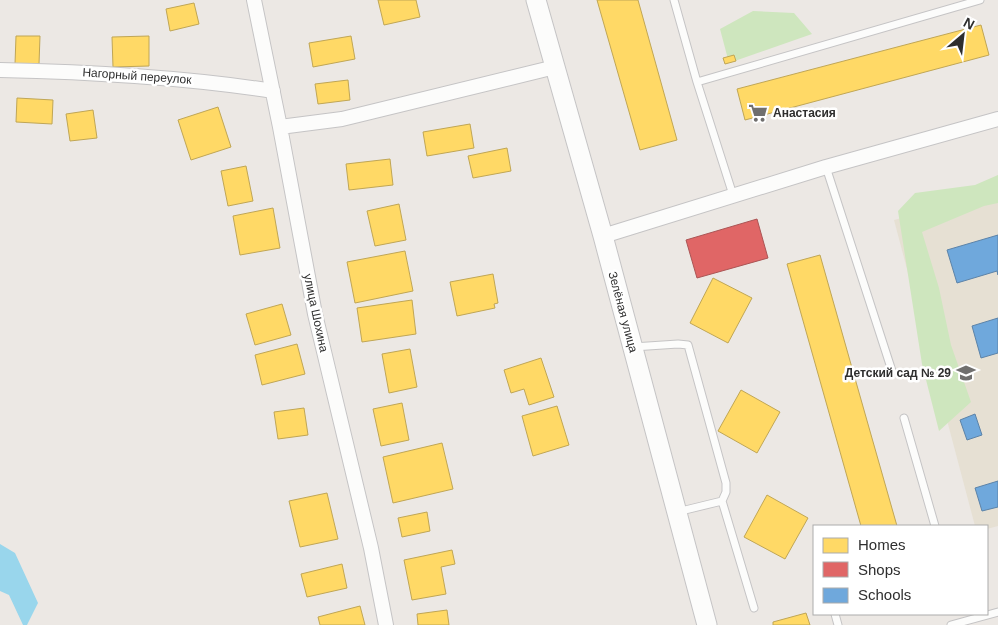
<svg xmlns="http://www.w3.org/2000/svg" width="998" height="625" font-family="Helvetica,sans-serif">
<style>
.education{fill:#e6e0d3}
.green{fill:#cee6be}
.water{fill:#99d6ec}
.homes{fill:#ffd966;stroke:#c0a655}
.shops{fill:#e06666;stroke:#ab5555}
.schools{fill:#6fa8dc;stroke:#5c83a8}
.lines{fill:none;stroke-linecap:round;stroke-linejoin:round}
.lane-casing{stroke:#c5c4c5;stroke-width:9}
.street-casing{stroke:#c5c4c5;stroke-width:16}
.secondary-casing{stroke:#c5c4c5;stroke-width:21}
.lane{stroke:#fcfcfb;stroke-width:7}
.street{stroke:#fcfcfb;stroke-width:14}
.secondary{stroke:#fcfcfb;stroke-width:19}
.labels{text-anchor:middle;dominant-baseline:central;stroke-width:5;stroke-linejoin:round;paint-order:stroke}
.street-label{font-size:12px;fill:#2e2e2e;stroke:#fff}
.poi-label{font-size:12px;font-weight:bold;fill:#2e2e2e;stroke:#fff;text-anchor:start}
</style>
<rect width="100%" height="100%" fill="#ece8e4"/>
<!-- education -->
<path class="education" d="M998,192v334l-11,3v-3h-12l-81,-306z"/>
<!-- green -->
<path class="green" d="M753,11l41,2 18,21 -83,29 -9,-34z
M998,175v28l-14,3 -62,26 17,56 12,57 20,57 -32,29 -17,-67 -24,-153 17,-18 60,-8z"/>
<!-- water -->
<path class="water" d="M0,544l15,9 23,50 -11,22h-4l-14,-30 -9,-4z"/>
<!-- homes -->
<path class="homes" d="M378,0h38l4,17 -36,8z
M597,0h41l39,140 -37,10z
M194,3l5,21 -29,7 -4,-22z
M981,25l8,30 -244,65 -8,-31z
M16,36h24l-1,28h-24z
M149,36v30l-36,1 -1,-30z
M351,36l4,23 -42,8 -4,-24z
M734,55l2,6 -11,3 -2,-6z
M348,80l2,20 -32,4 -3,-20z
M17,98l36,2 -1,24 -36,-2z
M218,107l13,40 -40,13 -13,-40z
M93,110l4,28 -27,3 -4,-27z
M470,124l4,24 -47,8 -4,-24z
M507,148l4,23 -38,7 -5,-22z
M390,159l3,26 -44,5 -3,-26z
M246,166l7,35 -25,5 -7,-35z
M399,204l7,36 -31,6 -8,-35z
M273,208l7,40 -40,7 -7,-39z
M405,251l8,40 -58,12 -8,-41z
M820,255l38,134 39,137h-36l-74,-262z
M493,274l5,29 -4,1 1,4 -38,8 -7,-34z
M713,278l39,20 -24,45 -38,-20z
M412,300l4,34 -54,8 -5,-34z
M282,304l9,31 -36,10 -9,-31z
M297,344l8,30 -43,11 -7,-30z
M410,349l7,38 -28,6 -7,-39z
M541,358l13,39 -25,8 -5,-16 -13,4 -7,-23z
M741,390l39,22 -23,41 -39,-22z
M402,403l7,37 -28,6 -8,-37z
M557,406l12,39 -36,11 -11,-40z
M304,408l4,27 -30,4 -4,-27z
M442,443l11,46 -60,14 -10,-46z
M327,493l11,46 -38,8 -11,-46z
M767,495l41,23 -23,41 -41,-22z
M427,512l3,19 -28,6 -4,-19z
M452,550l3,14 -14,3 5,27 -34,6 -8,-40z
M342,564l5,24 -40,9 -6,-23z
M360,606l5,19h-45l-2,-8z
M447,610l2,15h-31l-1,-11z
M806,613l4,12h-37v-3z"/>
<!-- shops -->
<path class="shops" d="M757,219l11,39 -71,20 -11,-38z"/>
<!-- schools -->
<path class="schools" d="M998,235v40l-1,-4 -40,12 -10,-33z
M998,318v35l-17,5 -9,-32z
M975,414l7,21 -15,5 -7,-20z
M998,481v26l-16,4 -7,-23z"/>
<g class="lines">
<!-- lane casing -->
<g class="lane-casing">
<path id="lane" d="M674,0l23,82 36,113
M697,82l283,-82
M826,167l66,204
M633,347l45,-3 10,1 38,138v9l-4,9 32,107
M904,418l31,108
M677,512l45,-11
M835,614l3,11
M951,625l47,-13"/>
</g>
<!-- street casing -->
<g class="street-casing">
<path id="street" d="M254,0l26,127 35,187 56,234 15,77
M0,70c92,2 183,7 273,21
M280,127l62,-8 213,-52
M603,236l223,-69 172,-48"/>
</g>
<!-- secondary casing -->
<g class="secondary-casing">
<path id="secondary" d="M536,0l67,236 104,389"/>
</g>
<!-- lane -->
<use href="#lane" class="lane"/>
<!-- street -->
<use href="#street" class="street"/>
<!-- secondary -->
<use href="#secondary" class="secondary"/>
</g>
<!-- icons -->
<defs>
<g id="supermarket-bare" transform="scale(1.5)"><path d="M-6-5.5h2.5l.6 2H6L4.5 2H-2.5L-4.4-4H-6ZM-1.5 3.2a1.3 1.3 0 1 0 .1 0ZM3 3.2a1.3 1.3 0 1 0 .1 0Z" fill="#706f6e" stroke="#fff" stroke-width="2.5" paint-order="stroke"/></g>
<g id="school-bare" transform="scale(1.5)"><path d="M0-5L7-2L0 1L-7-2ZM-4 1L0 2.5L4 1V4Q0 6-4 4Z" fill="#706f6e" stroke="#fff" stroke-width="2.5" paint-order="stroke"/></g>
</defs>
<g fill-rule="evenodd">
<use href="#supermarket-bare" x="758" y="113"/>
<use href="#school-bare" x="966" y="373"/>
</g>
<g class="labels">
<!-- street labels -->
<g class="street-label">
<text transform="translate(137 76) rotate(4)">Нагорный переулок</text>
<text transform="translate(623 312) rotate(75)">Зелёная улица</text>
<text transform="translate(316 313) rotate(78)">улица Шохина</text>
</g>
<!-- poi labels -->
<g class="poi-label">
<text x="773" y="113">Анастасия</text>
<text x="951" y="373" text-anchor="end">Детский сад № 29</text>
</g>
</g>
<!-- legend -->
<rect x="813" y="525" width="175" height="90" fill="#ffffff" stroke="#ababab"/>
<rect x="823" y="538" width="25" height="15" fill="#ffd966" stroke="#ababab"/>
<text x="858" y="550" font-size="15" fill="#2e2e2e">Homes</text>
<rect x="823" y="562" width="25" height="15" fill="#e06666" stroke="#ababab"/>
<text x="858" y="575" font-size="15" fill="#2e2e2e">Shops</text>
<rect x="823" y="588" width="25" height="15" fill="#6fa8dc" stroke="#ababab"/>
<text x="858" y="600" font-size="15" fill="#2e2e2e">Schools</text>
<!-- north arrow -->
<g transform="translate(963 35) rotate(28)" stroke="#ffffff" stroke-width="4" paint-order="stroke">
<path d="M0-4L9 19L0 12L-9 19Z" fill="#2e2e2e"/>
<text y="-8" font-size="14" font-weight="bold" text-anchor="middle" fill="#2e2e2e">N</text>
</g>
</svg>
